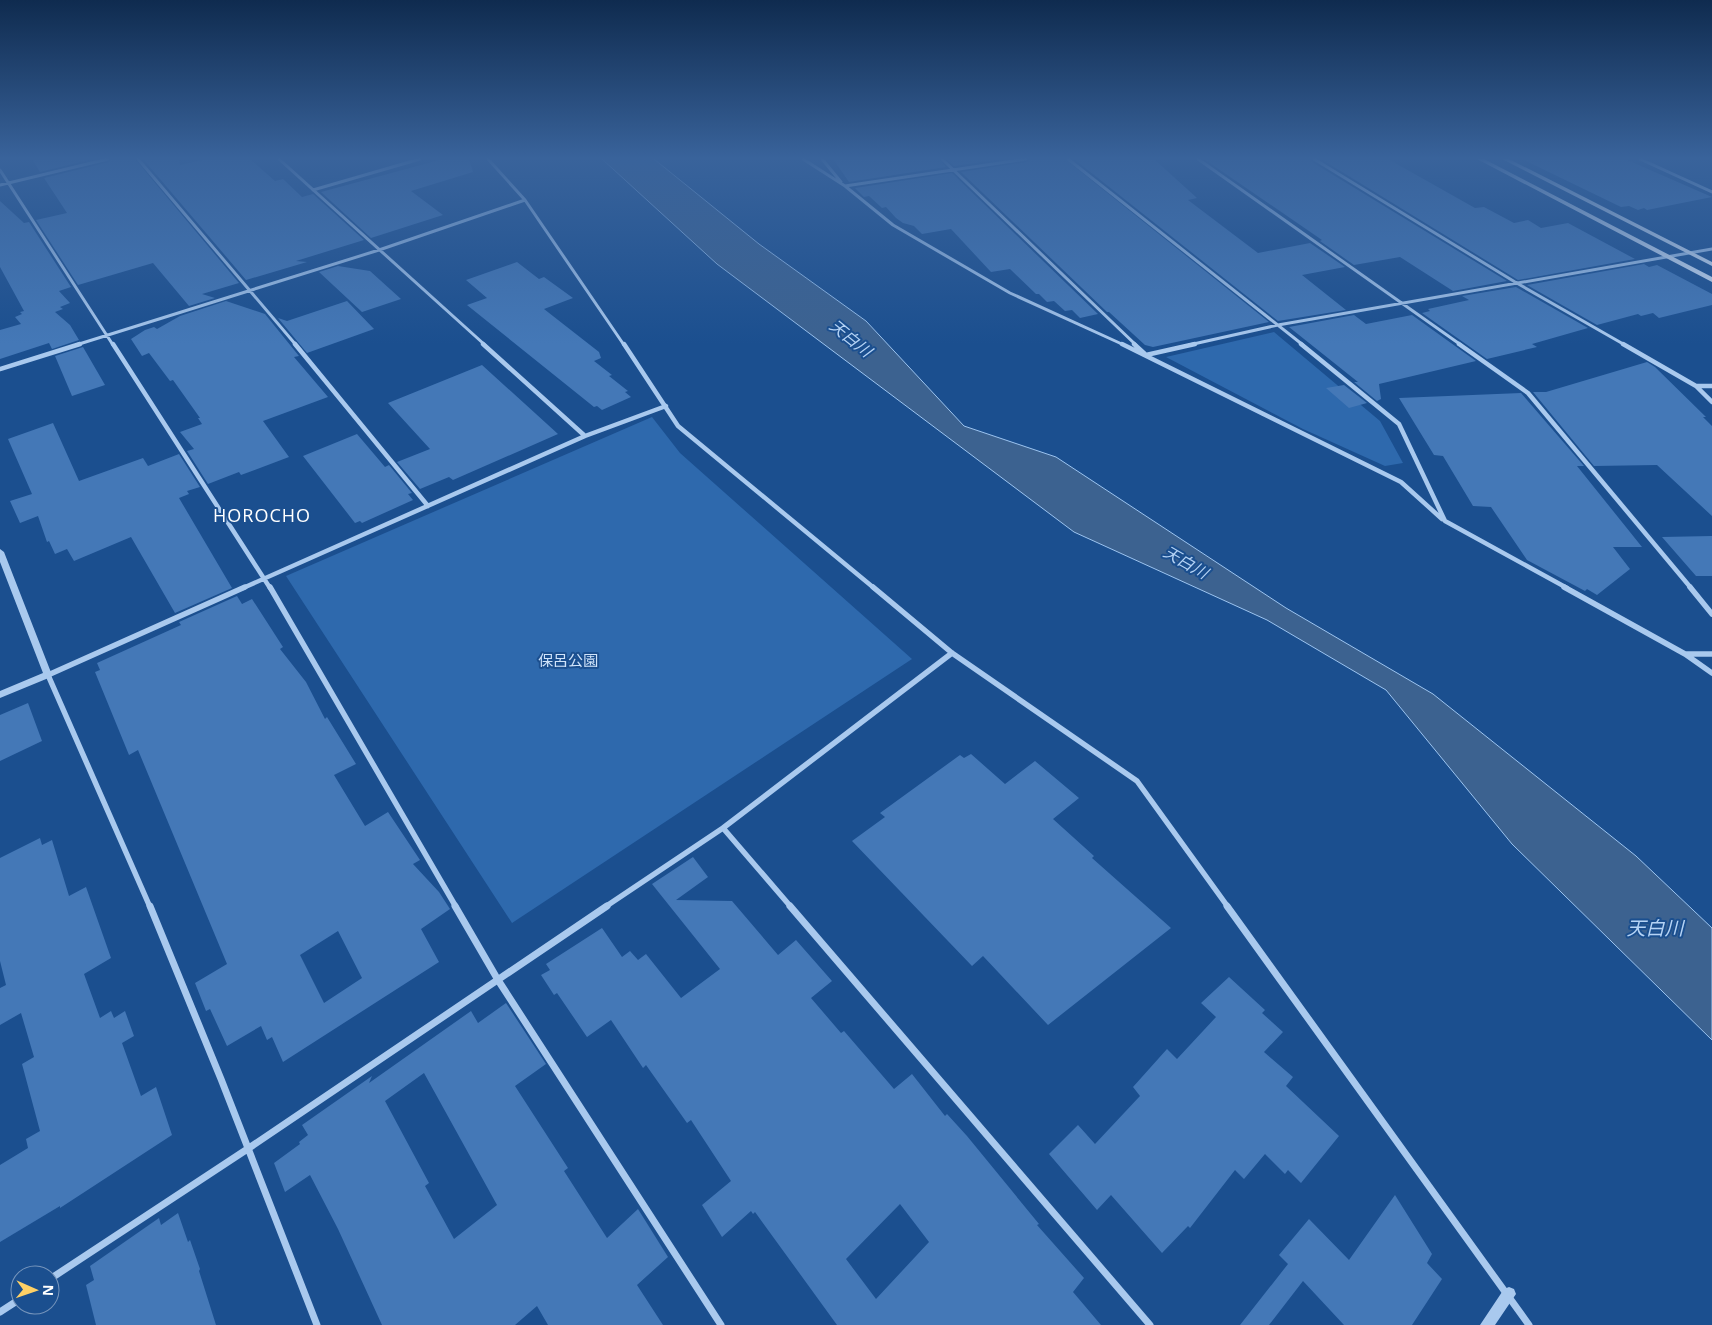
<svg xmlns="http://www.w3.org/2000/svg" width="1712" height="1325" font-family="'Open Sans','Noto Sans JP',sans-serif">
<style>
.green{fill:#2e69ad}
.water{fill:#3c6290;stroke:#9cc4f0}
.building{fill:#4478b7;fill-rule:evenodd}
.lines{fill:none;stroke-linecap:round;stroke-linejoin:round}
.minor-far3{stroke:#a9c9ee;stroke-width:3}
.minor-far2{stroke:#a9c9ee;stroke-width:4.5}
.minor-far1{stroke:#a9c9ee;stroke-width:5.5}
.minor{stroke:#a9c9ee;stroke-width:7}
.tertiary{fill:#a9c9ee;fill-rule:evenodd}
.secondary{fill:#d6e6fa;fill-rule:evenodd}
.labels{text-anchor:middle;dominant-baseline:central;stroke-width:4;stroke-linejoin:round;paint-order:stroke}
.park-label{font-size:15px;fill:#cfe3fa;stroke:#1b4f8f}
.water-label{font-size:16px;font-style:italic;fill:#b5d3f5;stroke:#1b4f8f}
.quarter-label{font-size:18px;letter-spacing:1px;fill:#fff;stroke:#1b4f8f}
.near-water-label{font-size:19px;font-style:italic;fill:#b5d3f5;stroke:#1b4f8f}
</style>
<rect width="100%" height="100%" fill="#1b4f8f"/>
<!-- green -->
<path class="green" d="M1274,332l106,89 23,42 -18,3 -82,-37 -137,-72z
M652,417l28,36 232,206 -400,264 -226,-347z"/>
<!-- water -->
<path class="water" d="M602,159h52l105,85 107,77 98,105 92,31 230,151 147,86 203,162 76,72v112l-200,-196 -126,-154 -119,-70 -193,-88 -357,-268z"/>
<!-- building -->
<path class="building" d="M32,159h61l-53,13z
M111,159h24l104,124 -37,11 13,4 -26,8 -36,-43 -75,22 -42,-65 31,-7 -23,-35 65,-16z
M143,159h36l1,6 27,-6h43l25,22 8,-2 19,18 11,-3 51,46 -68,21 11,1 -61,18z
M443,159h26l4,13 -62,19 32,24 -72,23 -50,-46z
M833,159h106l7,8 -97,15z
M947,159h56l-49,7z
M1029,159h36l204,163 -116,25 -8,-2 -36,-33h-2l-146,-140 66,-10z
M1074,159h80l43,39 -9,2 70,53 52,-10 35,24 -43,8 44,35 -68,11z
M1204,159h107l1,3 195,119 -54,10 -53,-34 -46,8 -34,-24 2,-1z
M1321,159h67l87,49 9,-1 30,16 14,-3 13,8 27,-5 67,36 -117,21z
M1522,159h103l87,38 -65,13 -3,-2 -6,2 -9,-4 -8,1z
M952,173l146,141 -18,4 -8,-8 -7,1 -11,-10 -7,1 -8,-8h-3l-26,-25 -19,3 -40,-43 -29,5 -8,-8 -11,-3 -7,-5 -10,-11 -4,1 -13,-12 -5,1 -9,-9z
M0,201l24,22 5,-1 42,65 -12,4 11,12 -10,4 3,2 -8,3 15,13 9,15 -27,9 -3,-6 -49,16v-29l21,-6 -6,-7 7,-3 -2,-2 4,-1 -24,-44z
M517,262l22,17 5,-2 29,21 -29,11 55,43 2,6 -7,3 18,14 -3,1 19,15 -3,1 6,5 -29,13 -5,-4 -3,1 -127,-102 20,-7 -21,-18z
M1644,264l5,3 8,-2 55,29v11l-53,13 -6,-5 -12,3 -3,-2 -41,11 -70,-40z
M338,266l32,5 31,28 -39,13 -43,-40z
M1516,287l72,41 -56,16 5,3 -50,12 -65,-46 8,-2 -2,-2 41,-9 -7,-4z
M226,301l39,13 34,42 -5,1 34,40 -65,24 26,36 -48,18 -2,-3 -31,12 -21,-33 7,-2 -14,-17 22,-8 -4,-6h2l-27,-38 -3,1 -21,-28 -7,3 -11,-17 14,-9 9,-3 3,2 23,-13z
M347,301l27,28 -67,24 -29,-35 9,3z
M1354,315l12,9 46,-9 64,46 -97,23 2,15 -4,2 -23,-19h4l-69,-55z
M83,347l22,38 -33,11 -17,-40z
M1647,362l8,5 51,50h-3l9,9v90l-55,-51 -63,1 -61,-74h13z
M482,365l76,69 -105,46 -4,-3 -29,12 -23,-27 33,-13 -42,-46z
M1344,385l23,18 -18,5 -23,-20z
M1521,393l63,73h-7l65,81h-29l17,22 -33,26 -10,-6 -2,2 -58,-31 -36,-53 -18,-1 -30,-50 -9,-1 -35,-57z
M53,423l26,58 64,-23 5,8 31,-12 21,33 -13,4 2,3 -10,4 53,90 -57,25 -44,-76 -57,24 -7,-12 -12,5 -6,-13 -2,1 -9,-26 -18,7 -10,-22 22,-7 -24,-55z
M357,434l28,33 4,-2 23,28 -4,1 5,6 -51,23 -2,-2 -5,2 -52,-67z
M1712,536v40h-16l-34,-39z
M237,596l5,8 10,-5 31,48 -3,2 26,33 19,37 2,-2 29,47 -22,11 31,51 23,-14 32,48 -7,4 26,28 11,17 -29,20 18,33 -156,100 -11,-25 -5,3 -6,-14 -34,20 -17,-37 -4,2 -11,-28 32,-19 -89,-214 -9,5 -34,-83 5,-2 -3,-7 84,-38 -2,-3zM338,931l24,47 -38,25 -24,-48z
M28,703l14,38 -42,20v-46z
M971,754l34,30 30,-23 44,37 -26,21 41,37 -2,2 79,70 -123,97 -65,-69 -11,10 -120,-125 33,-24 -5,-4 80,-58 4,3z
M40,838l2,7 10,-5 17,56 17,-9 25,71 -27,16 16,44 11,-7 3,7 11,-7 9,25 -12,7 19,53 15,-9 16,48 -112,73v-2l-60,36v-77l28,-17 -2,-9 14,-8 -18,-67 12,-7 -13,-44 -21,12v-37l6,-3 -6,-24v-103z
M693,857l15,20 -32,23 56,1 46,54 18,-15 36,41 -21,17 30,35 3,-2 50,58 18,-15 33,42 2,-2 20,22 72,88 -2,1 47,53 -11,14 28,33h-264l-82,-113 -2,2 -2,-3 -29,26 -20,-32 29,-24 -40,-61 -4,3 -41,-58 -3,3 -32,-48 -24,17 -30,-44 -3,2 -13,-20 9,-5 -4,-6 56,-36 20,29 8,-6 8,9 8,-6 35,44 39,-29 -68,-85zM900,1204l29,38 -53,57 -30,-40z
M1229,977l36,33 -3,3 21,19 -19,20 29,25 -7,9 53,50 -38,47 -13,-13 -3,4 -20,-20 -21,25 -9,-9 -45,58 -2,-2 -26,27 -51,-58 -14,15 -48,-56 29,-29 17,19 45,-48 -7,-9 34,-38 10,10 39,-42 -15,-14z
M506,1003l40,61 -31,22 53,82 -4,3 43,67 31,-29 30,48 -31,28 26,40h-115l-11,-19 -22,19h-133l-44,-96 -28,-54 -25,17 -11,-29 26,-19 -1,-2 9,-7 -6,-10 70,-49 -3,7 102,-72 7,12zM424,1073l73,132 -43,34 -29,-53 4,-3 -44,-82z
M1395,1195l37,59 -5,9 15,16 -30,46h-68l-41,-44 -34,44h-29l48,-61 -9,-9 30,-36 40,41z
M178,1213l10,29 2,-2 10,29 -1,2 17,54h-120l-10,-40 8,-5 -4,-14 69,-48 2,7z"/>
<g class="lines">
<!-- minor-far3 -->
<path class="minor-far3" d="M138,159l158,186
M279,159l206,186
M488,159l37,41 99,145
M803,159l42,27 48,39 117,68 114,52
M822,159l19,23
M942,159l194,186
M1068,159l235,186
M1198,159l263,186
M1314,159l201,123 110,63
M1640,159l72,33
M0,170l113,175
M0,185l108,-26
M845,186l181,-27
M313,190l107,-31
M76,345l303,-95 146,-50
M1189,345l89,-20 434,-76"/>
<!-- minor-far2 -->
<path class="minor-far2" d="M113,344l157,244
M295,344l133,162
M624,344l54,82 196,162
M1122,344l279,138 41,37
M1134,344l12,11 49,-11
M1301,344l98,80 46,97 122,67
M1459,344l69,49 163,195
M1623,344l73,42 16,16
M0,369l80,-25
M1696,386h16
M585,436l81,-30
M243,588l342,-152 -102,-92"/>
<!-- minor-far1 -->
<path class="minor-far1" d="M270,587l186,320
M873,587l79,66 185,128 91,126
M1564,587l121,67 27,19
M1690,587l22,27
M1685,654h27
M723,828l68,79
M150,907l-102,-232 197,-88
M605,907l118,-79 229,-175"/>
<!-- minor -->
<path class="minor" d="M150,906l71,173 96,246
M455,906l43,74 223,345
M790,906l360,419
M1227,906l302,419
M50,1279l199,-131 358,-242
M0,1312l20,-13"/>
<!-- tertiary -->
<path class="tertiary" d="M0,549l4,3 48,123 -1,2 -51,21v-7l43,-18 -43,-111z
M1509,1287l5,2 2,5 -21,31h-15l24,-36z"/>
<!-- secondary -->
<path class="secondary" d="M1477,159h7l228,118v5z
M1502,159h7l203,103v4z"/>
</g>
<!-- sky -->
<linearGradient id="sky" x2="0" y2="1"><stop stop-color="#0f2b4f"/><stop offset="0.46" stop-color="#39639b"/><stop offset="1" stop-color="#39639b" stop-opacity="0"/></linearGradient>
<rect width="1712" height="344" fill="url(#sky)"/>
<g class="labels">
<!-- park labels -->
<g class="park-label">
<text x="568" y="660">保呂公園</text>
</g>
<!-- water labels -->
<g class="water-label">
<text transform="translate(851 338) rotate(39)">天白川</text>
<text transform="translate(1186 562) rotate(30)">天白川</text>
</g>
<!-- quarter labels -->
<g class="quarter-label">
<text x="262" y="515">HOROCHO</text>
</g>
<!-- near-water labels -->
<g class="near-water-label">
<text x="1655" y="928">天白川</text>
</g>
</g>
<!-- north arrow -->
<g transform="translate(35 1290) rotate(92)"><circle r="24" fill="#1b4f8f" stroke="#7695bc"/>
<path d="M0-4L9 19L0 12L-9 19Z" fill="#ffd166"/>
<text y="-8" font-size="14" font-weight="bold" text-anchor="middle" fill="#ffffff">N</text>
</g>
</svg>
